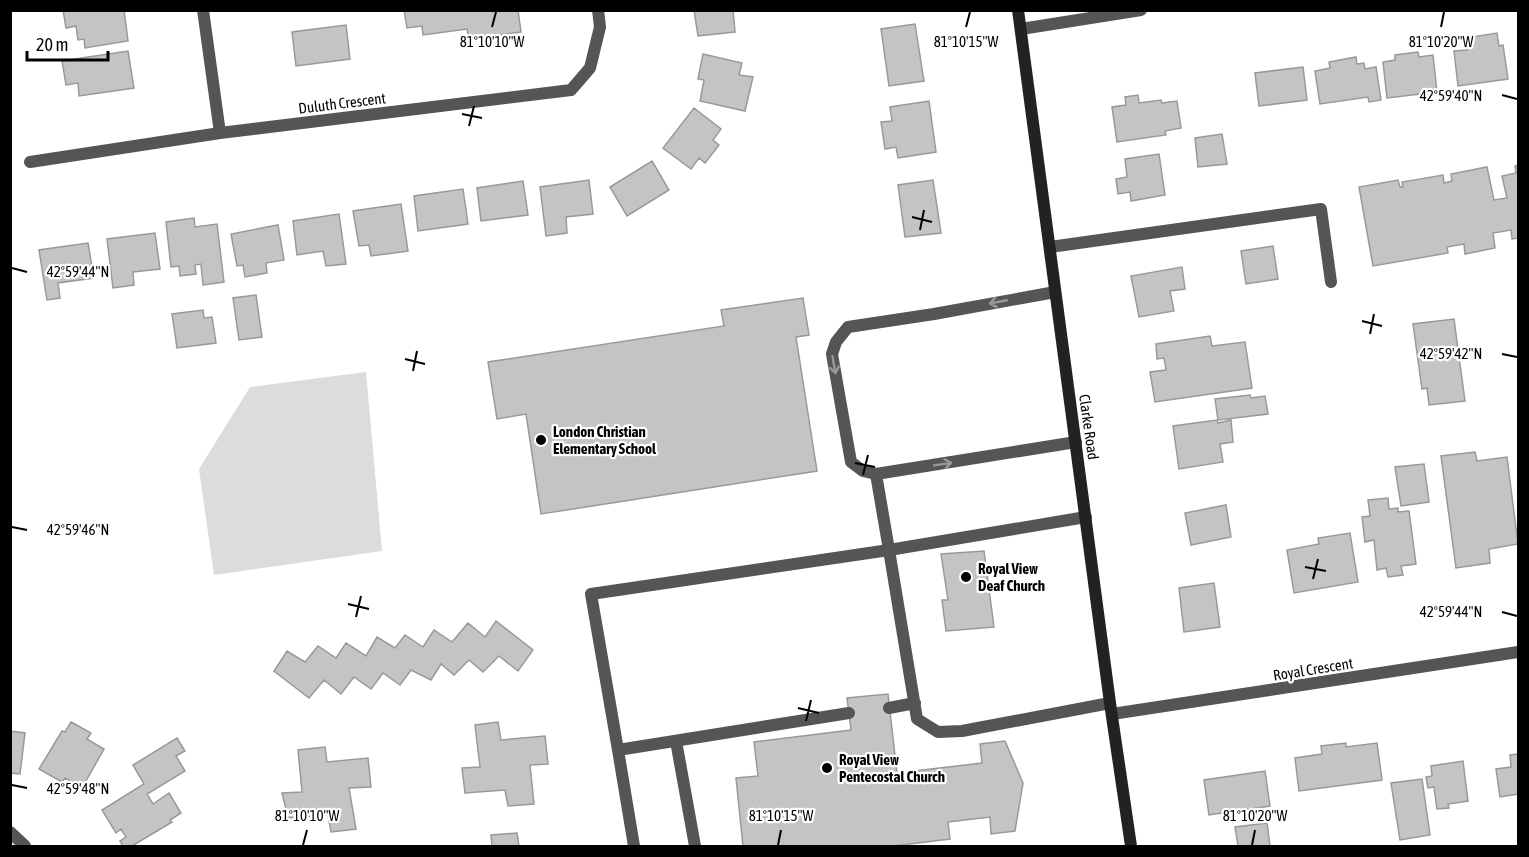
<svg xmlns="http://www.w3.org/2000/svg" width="1529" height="857" font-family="'Asap Condensed',sans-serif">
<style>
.green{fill:#dcdcdc}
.building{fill:#c4c4c4;stroke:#999;stroke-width:1.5}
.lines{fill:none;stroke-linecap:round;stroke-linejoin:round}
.service{stroke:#555;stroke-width:12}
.minor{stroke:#555;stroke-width:12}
.secondary{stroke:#222;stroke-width:12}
.oneway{stroke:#999}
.ticks{fill:none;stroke:#000;stroke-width:2}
.poi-dot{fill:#000;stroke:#fff;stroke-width:2}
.labels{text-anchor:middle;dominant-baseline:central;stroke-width:4.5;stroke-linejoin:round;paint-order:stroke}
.street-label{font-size:15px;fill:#000;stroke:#fff}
.poi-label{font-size:15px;font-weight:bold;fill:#000;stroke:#fff;text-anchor:start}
.ticks-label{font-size:15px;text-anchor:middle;fill:#000;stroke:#fff;stroke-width:4.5;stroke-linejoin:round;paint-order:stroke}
</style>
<rect width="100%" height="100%" fill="#fff"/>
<!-- green -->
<path class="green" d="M366,372l16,179 -168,24 -15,-106 51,-82z"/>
<!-- building -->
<path class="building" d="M63,10h61l4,31 -43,7 -1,-9 -6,1 -2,-14 -10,2z
M404,10h114l3,22 -52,7 -2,-10 -44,6 -1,-9 -15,2z
M694,10h39l2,22 -37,4z
M915,24l9,57 -35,5 -8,-57z
M346,25l4,34 -54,7 -4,-34z
M1497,33l2,13 4,-1 5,34 -50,7 -4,-35 13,-1 -2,-12z
M128,51l6,37 -55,8 -1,-13 -12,2 -4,-24z
M1418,52l1,5 14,-2 4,37 -50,6 -4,-36 12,-2v-5z
M703,54l39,9 -3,12 14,2 -8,34 -45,-10 4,-21 -6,-1z
M1356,57l1,7 7,-1 1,6 11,-2 5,33 -12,2 -1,-5 -48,7 -5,-33 15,-3 -1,-6z
M1303,67l4,33 -48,6 -4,-33z
M1138,95l1,8 22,-3 1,3 15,-2 4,27 -16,3 1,4 -49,7 -5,-35 14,-2 -1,-8z
M929,101l7,51 -38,6 -2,-11 -11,2 -4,-27 11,-1 -2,-14z
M694,108l27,21 -8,11 6,5 -14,18 -6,-5 -8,11 -28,-21z
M1222,134l5,30 -29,3 -3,-29z
M1159,154l6,41 -34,6 -1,-9 -12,2 -2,-15 11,-2 -2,-18z
M652,161l17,29 -42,26 -17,-29z
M1518,165v73l-6,1 -1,-9 -18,3 2,15 -30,6 -1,-10 -17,3 1,6 -75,13 -14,-79 39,-7 2,7h3l-1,-5 41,-7 1,8 8,-2 -1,-7 36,-7 7,33 13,-2 -5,-22 14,-3 -1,-7z
M589,180l4,34 -27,3 1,16 -21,3 -6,-49z
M933,180l8,53 -36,4 -7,-52z
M523,181l5,34 -47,6 -4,-33z
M463,189l5,35 -50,7 -4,-35z
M401,204l7,47 -37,5 -2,-11 -10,1 -6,-35z
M339,214l7,50 -20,2 -3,-15 -26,4 -4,-34z
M194,218l1,9 22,-3 7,58 -21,3 -2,-21 -6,1 1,9 -16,2 -1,-10 -8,1 -5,-45z
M278,225l6,35 -18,3 1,10 -22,4 -2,-12 -6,1 -6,-32z
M155,233l5,36 -27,3 1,13 -21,3 -6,-49z
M88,243l6,35 -36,5 2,15 -13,2 -8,-50z
M1273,246l5,33 -32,5 -5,-33z
M1182,267l3,22 -15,2 4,20 -35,6 -8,-41z
M256,295l6,42 -23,3 -6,-42z
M803,298l6,37 -13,2 21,134 -276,43 -15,-100 -29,5 -9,-57 236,-36 -3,-16z
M203,310l1,8 8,-1 4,26 -39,5 -5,-34z
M1454,319l11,82 -36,4 -2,-17 -5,1 -9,-65z
M1210,336l2,10 33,-4 7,46 -97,14 -5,-30 16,-2 -2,-12 -7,1 -1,-15z
M1250,395l1,3 14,-2 3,18 -50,6 -3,-21z
M1217,420l1,3 13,-3 2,22 -13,2 3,18 -44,7 -6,-43z
M1475,452l2,9 30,-4 11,87 -29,5 1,14 -34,5 -15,-112z
M1424,464l5,38 -28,4 -6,-39z
M1388,498l1,11 9,-1v4l11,-1 7,53 -15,2 2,9 -15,2 -2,-9 -9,2 -3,-30 -9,2 -3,-25 8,-1 -2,-16z
M1226,505l5,32 -40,8 -6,-32z
M1350,533l8,49 -64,11 -7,-43 32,-6 -1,-6z
M984,551l10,76 -48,4 -4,-31h6l-7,-46z
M1214,583l6,44 -36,5 -5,-44z
M496,621l37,29 -15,21 -19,-15 -16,16 -14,-12 -15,15 -13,-11 -10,16 -20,-10 -11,15 -17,-12 -12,16 -17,-12 -13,17 -17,-14 -15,18 -35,-27 13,-20 18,11 13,-16 18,12 10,-15 20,13 11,-19 18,11 10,-13 18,12 11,-17 18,12 16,-19 17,14z
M888,694l9,79 85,-10 -2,-19 25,-3 18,42 -8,48 -24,3 -1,-17 -42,5 2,17 -57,7h-150l-7,-68 22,-2 -4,-34 97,-12 -4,-32z
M71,722l20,11 -4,6 17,10 -22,39 -17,-10 -3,4 -23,-13 23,-38 3,1z
M498,722l3,18 44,-4 3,28 -18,1 4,39 -26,2 -3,-16 -40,3 -3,-25 18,-1 -5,-42z
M10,731l15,2 -5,41 -10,-1z
M177,738l8,13 -9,5 9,15 -38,23 6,10 16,-11 12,20 -11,7 2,2 -40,24h-9l-3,-5 6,-4 -5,-8 -5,4 -14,-23 42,-26 -11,-19z
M1346,743v4l31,-4 5,37 -83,11 -4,-33 27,-4 -1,-8z
M325,747l2,15 41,-4 3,29 -22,1 7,41 -25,3 -3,-17 -40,3 -6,-25 20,-1 -4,-42z
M1518,754v40l-18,3 -4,-28 15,-2 -1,-12z
M1463,761l5,40 -20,3 1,4 -12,1 -3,-22 -6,1 -2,-11 6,-1 -1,-10z
M1265,771l5,35 -61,9 -5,-35z
M1422,779l8,56 -30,5 -9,-57z
M1267,823l3,23h-32l-3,-19z
M517,833l2,13h-27l-1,-11z"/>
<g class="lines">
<!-- service -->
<path class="service" d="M1050,247l271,-38 10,73
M1055,292l-121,22 -86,13 -12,15 -4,12 19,108 12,9 13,3 200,-32
M1086,517l-197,33 28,169 21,13 24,-1 148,-28
M889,708l26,-5
M849,713l-231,37 -27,-156 298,-44 -13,-76
M676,741l19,105
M618,750l16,96"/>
<!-- minor -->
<path class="minor" d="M203,10l17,123
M1021,29l120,-19
M30,162l190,-29 351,-43 19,-22 10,-41 -2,-17
M1112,714l406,-62
M10,832l15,14"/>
<!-- secondary -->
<path class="secondary" d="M1018,10l92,693 21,143"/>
</g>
<!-- one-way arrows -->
<defs><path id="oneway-shaft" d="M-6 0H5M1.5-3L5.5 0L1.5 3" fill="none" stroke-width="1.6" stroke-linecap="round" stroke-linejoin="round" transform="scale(1.5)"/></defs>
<g class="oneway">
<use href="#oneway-shaft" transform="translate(998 302) rotate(169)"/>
<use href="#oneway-shaft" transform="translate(834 365) rotate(80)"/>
<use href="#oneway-shaft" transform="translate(943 464) rotate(-9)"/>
</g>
<!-- ticks -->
<path class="ticks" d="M492,27l4,-15M966,27l4,-15M1441,27l3,-15M1502,95l15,4M462,114l20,4M469,126l5,-20M912,217l20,5M920,230l4,-20M12,268l15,4M1362,321l20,5M1370,334l4,-20M1502,354l15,3M405,359l20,5M413,371l4,-20M855,463l20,4M863,475l5,-20M12,527l15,3M1305,567l21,4M1313,579l5,-20M348,604l21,5M1502,612l15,4M356,617l5,-21M798,708l21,5M806,721l5,-21M12,785l15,3M303,845l4,-15M778,845l3,-15M1252,845l3,-15"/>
<!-- markers -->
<g class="poi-dot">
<circle cx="541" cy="440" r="6"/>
<circle cx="966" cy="577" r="6"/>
<circle cx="827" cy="768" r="6"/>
</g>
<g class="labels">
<!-- street labels -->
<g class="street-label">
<text transform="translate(342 103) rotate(-7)">Duluth Crescent</text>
<text transform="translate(1089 427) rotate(82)">Clarke Road</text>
<text transform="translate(1313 669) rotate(-9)">Royal Crescent</text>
</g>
<!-- poi labels -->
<g class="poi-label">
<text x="553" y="431">London Christian<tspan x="553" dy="17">Elementary School</tspan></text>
<text x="978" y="568">Royal View<tspan x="978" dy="17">Deaf Church</tspan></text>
<text x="839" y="759">Royal View<tspan x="839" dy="17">Pentecostal Church</tspan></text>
</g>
</g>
<g class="ticks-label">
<text x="492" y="47">81°10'10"W</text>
<text x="966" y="47">81°10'15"W</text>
<text x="1441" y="47">81°10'20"W</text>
<text x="1451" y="101">42°59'40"N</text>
<text x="78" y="277">42°59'44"N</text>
<text x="1451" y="359">42°59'42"N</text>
<text x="78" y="535">42°59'46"N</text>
<text x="1451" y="617">42°59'44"N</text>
<text x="78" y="794">42°59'48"N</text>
<text x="307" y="821">81°10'10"W</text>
<text x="781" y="821">81°10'15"W</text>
<text x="1255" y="821">81°10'20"W</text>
</g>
<!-- border -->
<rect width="1529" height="857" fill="none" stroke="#000000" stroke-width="24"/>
<!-- scale -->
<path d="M27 51v9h81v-9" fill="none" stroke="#000000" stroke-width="3"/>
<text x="36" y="51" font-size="18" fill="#000000" stroke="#ffffff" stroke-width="4.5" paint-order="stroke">20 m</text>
</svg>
